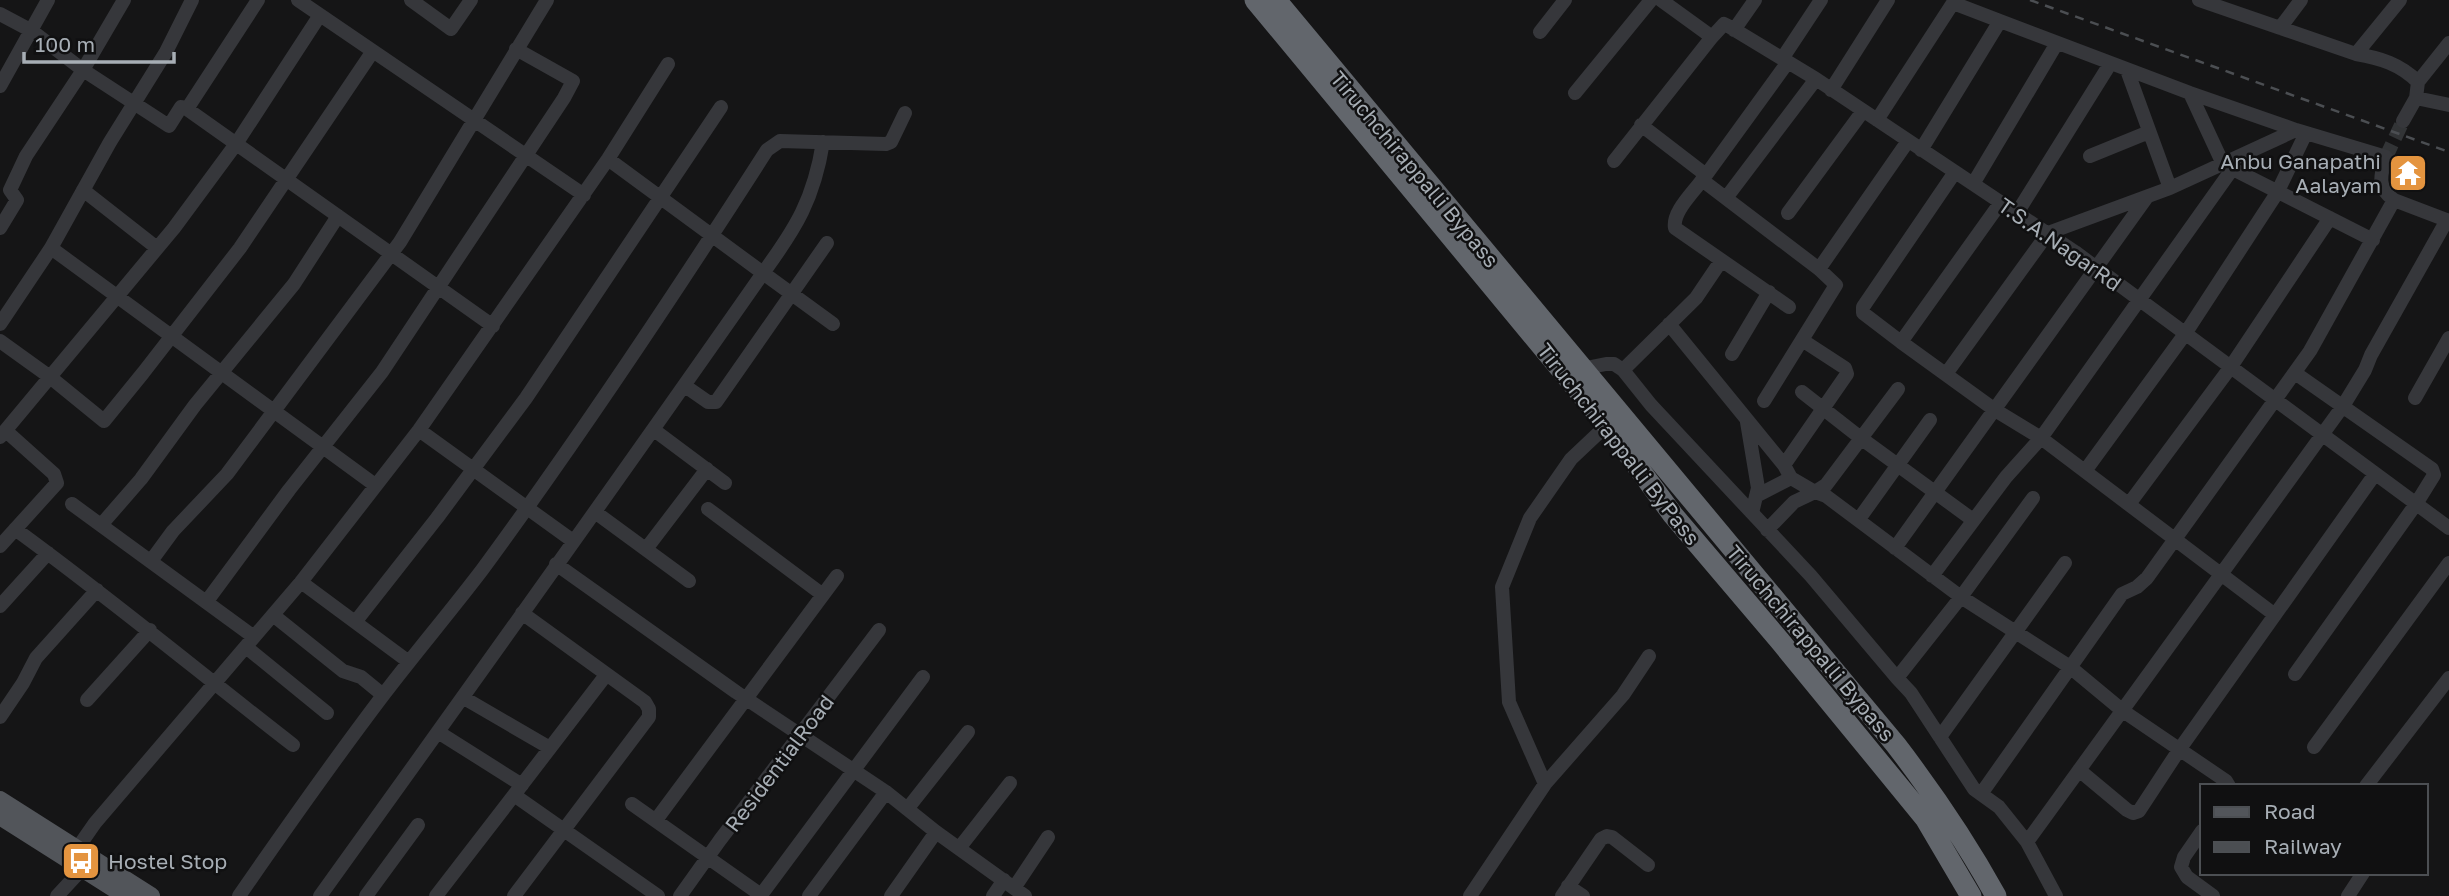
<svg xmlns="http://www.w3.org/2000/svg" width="2449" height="896" font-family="'Golos Text',sans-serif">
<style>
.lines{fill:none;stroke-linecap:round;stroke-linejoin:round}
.minor-tunnel{stroke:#323436;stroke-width:14;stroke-dasharray:14 7;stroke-linecap:butt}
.minor{stroke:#36373b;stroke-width:14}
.major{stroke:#52555a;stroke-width:18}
.highway{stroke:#62666c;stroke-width:21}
.rail{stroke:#4b4e52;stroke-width:2.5;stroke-dasharray:9 7;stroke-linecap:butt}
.labels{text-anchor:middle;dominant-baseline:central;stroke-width:5;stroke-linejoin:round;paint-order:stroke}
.poi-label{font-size:21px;fill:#a7aeb5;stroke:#101011;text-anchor:end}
.street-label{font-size:21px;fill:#a7aeb5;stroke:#101011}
</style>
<rect width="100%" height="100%" fill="#151516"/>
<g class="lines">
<!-- minor-tunnel -->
<path class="minor-tunnel" d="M2386,157l17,-36"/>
<!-- minor -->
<path class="minor" d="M298,0l286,195
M411,0l40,29 20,-29
M1661,0l51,37 12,-13 6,3 86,52 259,173 374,276
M2199,0l157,54 44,-54
M0,14l32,17 51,39 86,56 12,-19 6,2 306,217
M2280,28l21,-28
M1734,30l21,-30
M1540,32l25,-32
M2356,54c24,4 44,10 62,28l-2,16 -13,23
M1782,59l39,-59
M2127,70l43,118
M2418,82l31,-39
M0,86l48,-86
M1831,90l57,-90
M1575,93l76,-93
M2190,93l33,71 150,76
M2416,98l33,7
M187,109l71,-109
M1877,120l76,-117 47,18
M1641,125l65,50 -4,5 117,89 89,-128
M823,142c-9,57 -27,86 -60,131l70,51
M1921,150l79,-129 190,72 106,37 90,27c-6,19 -9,31 8,43
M2090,156l59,-24
M1614,161l98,-124
M1706,175l82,-113
M1702,180c-9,13 -30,32 -27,48l114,79
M1973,184l84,-141
M83,190l74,58
M1726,198l90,-119
M2001,202l-100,140 94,68 46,28 234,177
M1788,213l75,-102
M2017,213l93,-149
M0,228l17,-28 -7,-10 16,-34 57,-86 41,-70
M51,248l324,237
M0,324l51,-76 59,-106 56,-90 26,-52
M1669,324l115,141 7,13 24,14
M0,341l50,36 54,44 39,-48 97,-125 133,-197
M1901,342l-38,-29v-6l92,-135
M1732,354l37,-62
M1581,369l25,-5h8l9,6 28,35 160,171 86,102
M1623,370l73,-72 25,-37
M1946,374l102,-141 122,-45 126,-58
M685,386l23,16h8l111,-159
M1898,389l-72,96 -11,7 11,4 135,101 109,70 53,44 103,70 3,5
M1802,392l60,47 111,81
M2415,398l34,-60
M1764,401l72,-116 -17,-16
M1747,422l11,66 -6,25
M419,430l154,111
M654,430l71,53
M0,437l174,-209 62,-84 84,-129
M1784,465l63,-91 -2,-6 -43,-28
M2085,471l100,-137 92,-141 29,-60
M1756,496l35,-18
M2033,498l-72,99 -64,81 14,15 63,96 25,18 28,35 29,54
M72,504l182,133
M2129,504l101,-136 100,-150
M708,509l115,86
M595,512l94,69
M1859,519l71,-99
M101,525l40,-46 54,-74 99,-121 44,-68
M15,529c95,69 185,144 278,216
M1767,530l27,-28 21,-10
M0,546l57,-63 -3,-9 -48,-43
M1895,548l252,-351
M646,549l61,-80
M151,561l22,-30 54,-57 173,-232 147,-242
M556,564l180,128 150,100 50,40 89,64
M1932,576l74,-99 35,-39 192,-270
M301,582l108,80
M207,601l82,-111 93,-118 182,-274 9,-17 -57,-32
M0,606l48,-53
M273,615l70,56 18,6 22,18
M356,621l81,-103 89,-120 195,-291
M246,647l81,66
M2295,674l121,-170 18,-29 -2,-6 -137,-96
M464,698l86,50
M87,700l63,-70
M0,717l23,-34 13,-25 61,-68
M438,732l84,53
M1940,737l125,-174
M2314,747l135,-184
M2079,770l48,40 6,3 6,-2 40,-61 196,-276
M1545,784l-36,-82 -7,-115 28,-69 41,-59 36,-34 1,-7
M2366,786l83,-108
M1981,794l141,-200 15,-7 10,-9 163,-227 84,-151 55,21
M514,795l92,-120
M632,804l129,91 162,-218
M908,808l60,-76
M656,820l181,-244
M2202,831l-18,26 -3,10 6,10 26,19
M2027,842l316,-436 22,-36 6,-15 76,-135
M960,847l50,-64
M72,856l23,-33 206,-241 118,-152 189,-271 60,-95
M1568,886l15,10
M1014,888l34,-51
M57,896l26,-28
M239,896c47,-68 95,-136 145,-202 32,-42 66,-82 98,-124 100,-136 194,-278 285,-420l13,-9 106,3 5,-2 14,-29
M320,896c149,-207 297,-414 443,-623l-155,-114
M366,896l52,-71
M436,896l78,-101 144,101
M514,896l135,-179v-8l-4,-7 -123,-89
M680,896l40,-56 159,-210
M809,896l77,-104
M891,896l45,-64
M993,896l11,-16
M1470,896l75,-112 78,-89 26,-39
M1562,896l39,-57 6,-3 5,1 36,28
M2348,896l15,-23"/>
<!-- major -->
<path class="major" d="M0,800l151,96
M0,816l126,80"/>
<!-- highway -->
<path class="highway" d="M1255,0l352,425 66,90 107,126 145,177 46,78
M1276,0l620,745c39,51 69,95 100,151"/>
<!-- rail -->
<path class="rail" d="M2030,0l419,152"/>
</g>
<!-- icons -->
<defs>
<g id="temple-square" transform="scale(2.0125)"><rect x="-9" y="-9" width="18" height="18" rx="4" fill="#e4943f" stroke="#101011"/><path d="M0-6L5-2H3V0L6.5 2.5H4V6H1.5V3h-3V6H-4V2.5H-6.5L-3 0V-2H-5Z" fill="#fff"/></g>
<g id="bus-square" transform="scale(2.0125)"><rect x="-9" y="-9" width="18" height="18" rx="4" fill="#e4943f" stroke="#101011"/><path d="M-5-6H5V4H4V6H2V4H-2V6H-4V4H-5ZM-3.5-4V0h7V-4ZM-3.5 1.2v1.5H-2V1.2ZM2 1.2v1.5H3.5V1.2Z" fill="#fff"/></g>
</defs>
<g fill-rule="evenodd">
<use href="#temple-square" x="2408" y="173"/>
<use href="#bus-square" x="81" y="861"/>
</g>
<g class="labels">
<!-- poi labels -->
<g class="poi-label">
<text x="2381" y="161">Anbu Ganapathi<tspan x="2381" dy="24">Aalayam</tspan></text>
<text x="108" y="861" text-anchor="start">Hostel Stop</text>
</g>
<!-- street labels -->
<g class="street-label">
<text transform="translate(1415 169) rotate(50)">Tiruchchirappalli Bypass</text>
<text transform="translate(2060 244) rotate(35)">T.S.A.NagarRd</text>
<text transform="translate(1619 444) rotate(52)">Tiruchchirappalli ByPass</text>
<text transform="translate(1811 643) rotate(50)">Tiruchchirappalli Bypass</text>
<text transform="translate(779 763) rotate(-53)">ResidentialRoad</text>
</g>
</g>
<!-- legend -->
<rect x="2200" y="784" width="228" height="91" fill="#101011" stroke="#4c4f53" stroke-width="2"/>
<rect x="2214" y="807" width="35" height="10" fill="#52555a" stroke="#4c4f53" stroke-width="2"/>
<text x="2264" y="819" font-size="21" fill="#a7aeb5">Road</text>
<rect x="2214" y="842" width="35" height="10" fill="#4b4e52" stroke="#4c4f53" stroke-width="2"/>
<text x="2264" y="854" font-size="21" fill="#a7aeb5">Railway</text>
<!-- scale -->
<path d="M24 52v10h150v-10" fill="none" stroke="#a7aeb5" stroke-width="3.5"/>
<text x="35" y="52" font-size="21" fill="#a7aeb5" stroke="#101011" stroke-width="5" paint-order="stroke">100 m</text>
</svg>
